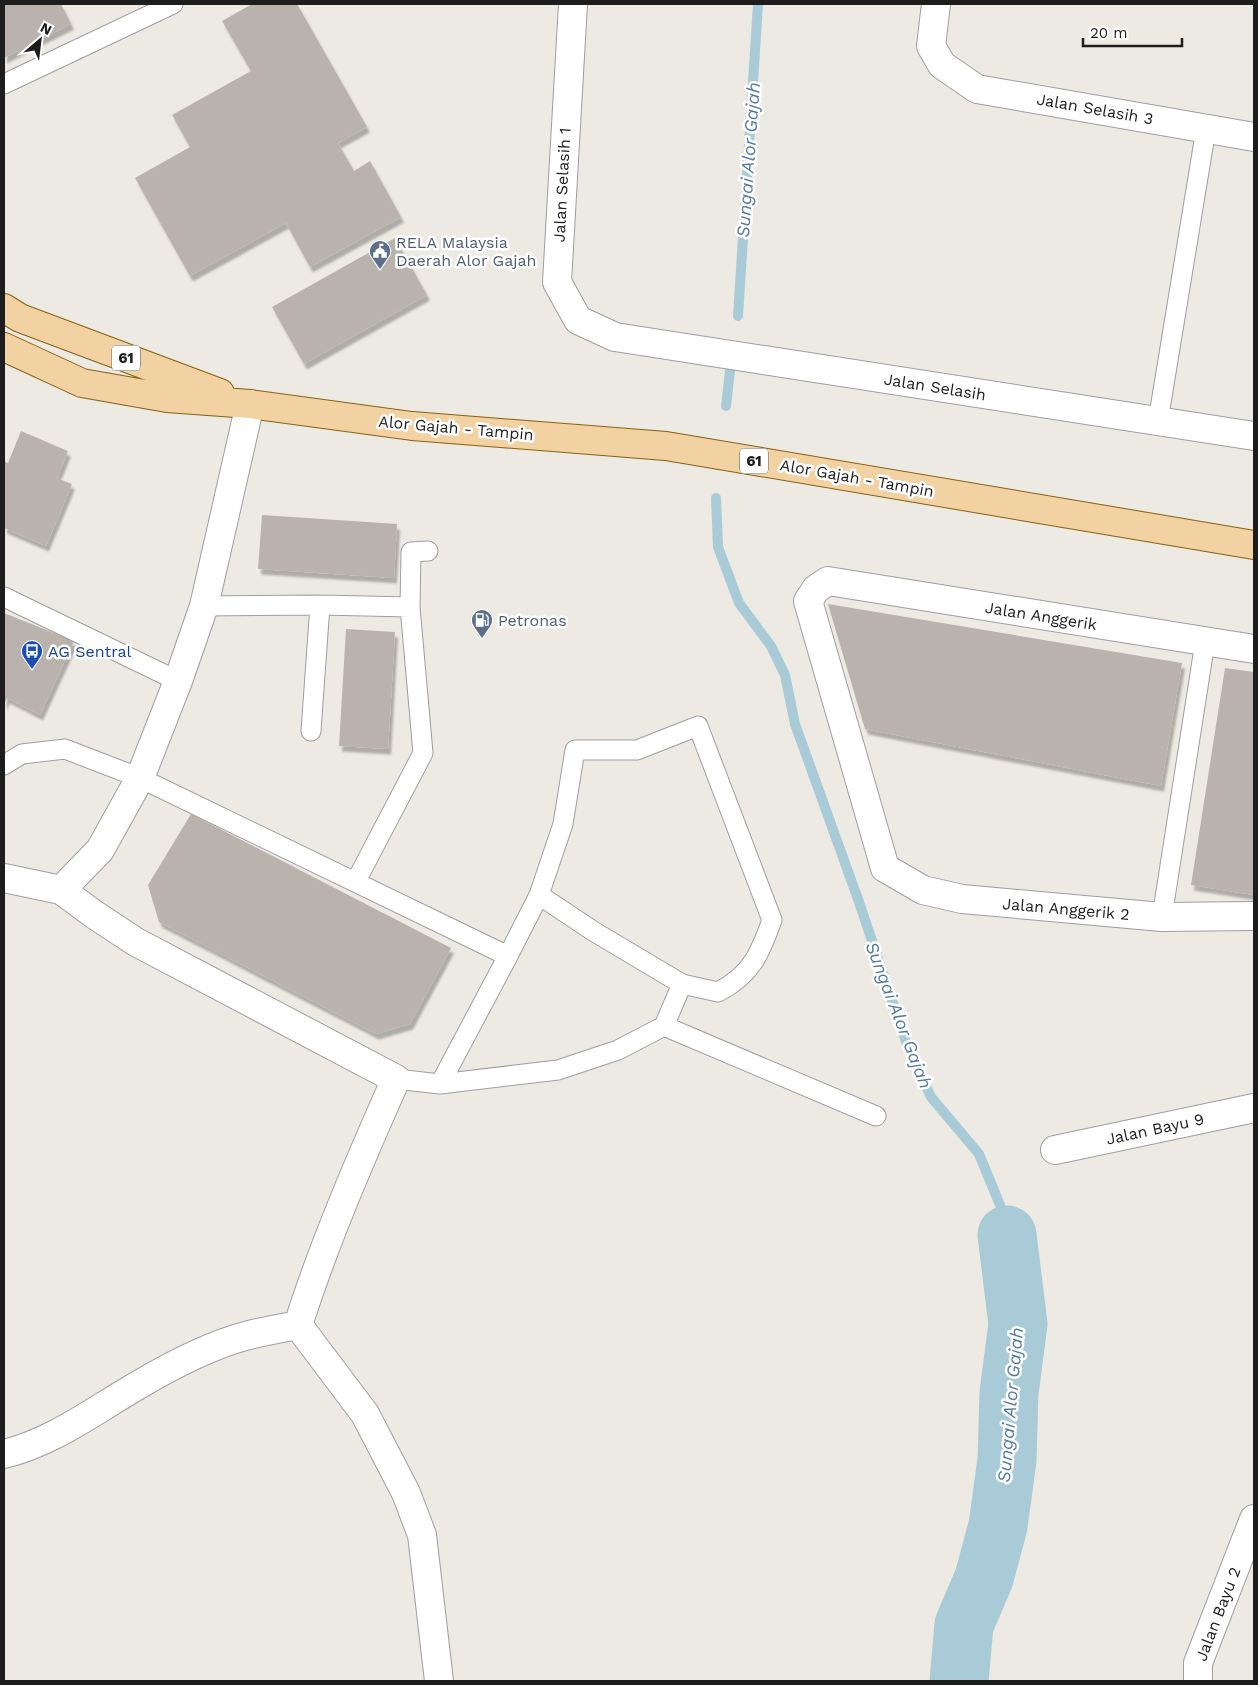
<svg xmlns="http://www.w3.org/2000/svg" width="1258" height="1685" font-family="'Work Sans',sans-serif">
<style>
.lines{fill:none;stroke-linecap:round;stroke-linejoin:round}
.stream{stroke:#a8cbd7;stroke-width:10}
.river{stroke:#a8cbd7;stroke-width:59}
.building{fill:#bab3ad;filter:url(#shadow)}
.service-casing{stroke:#9e9e9e;stroke-width:21}
.minor-casing{stroke:#9e9e9e;stroke-width:30}
.tertiary-casing{stroke:#9e9e9e;stroke-width:30}
.primary-casing{stroke:#87610e;stroke-width:30}
.service{stroke:#fff;stroke-width:19}
.minor{stroke:#fff;stroke-width:28}
.tertiary{stroke:#fff;stroke-width:28}
.primary{stroke:#f2d1a3;stroke-width:28}
.labels{text-anchor:middle;dominant-baseline:central;stroke-width:5;stroke-linejoin:round;paint-order:stroke}
.shield{fill:#fff;stroke:#616161;stroke-width:1}
.shield-label{font-size:15px;font-weight:bold;fill:#1d1d1d}
.street-label{font-size:16px;fill:#1d1d1d;stroke:#fff}
.service-label{font-size:16px;fill:#4e5e75;stroke:#fff;text-anchor:start}
.transit-label{font-size:16px;fill:#164399;stroke:#fff;text-anchor:start}
.water-label{font-size:18px;font-style:italic;fill:#5379a3;stroke:#fff}
</style>
<defs>
<filter id="shadow"><feDropShadow dx="3" dy="5.5" stdDeviation="1" flood-color="#0004"/></filter>
</defs>
<rect width="100%" height="100%" fill="#edeae3"/>
<g class="lines">
<!-- stream -->
<path class="stream" d="M738,316l20,-312
M726,406l4,-35
M716,498l2,49 21,56 32,43 14,29 10,49 64,178 47,140 25,55 48,57 21,51 7,30"/>
<!-- river -->
<path class="river" d="M959,1681l5,-56 20,-47 14,-52 9,-66 2,-67 9,-69 -11,-89"/>
</g>
<!-- building -->
<path class="building" d="M4,4h57l10,20 -67,34z
M252,4h45l70,123 -29,16 16,28 16,-10 31,56 -91,50 -24,-44 -96,53 -55,-98 55,-31 -18,-32 79,-44 -29,-50z
M395,238l32,57 -123,69 -32,-57z
M21,431l47,20 -11,27 15,6 -26,62 -42,-18v-67l4,2z
M262,515l135,9 -3,54 -136,-9z
M828,604l354,59 -21,123 -296,-57z
M4,613l70,28 -34,74 -33,-17 -3,7z
M346,629l49,3 -7,117 -49,-3z
M1225,668l29,4v223l-63,-10z
M191,814l260,134 -41,76 -34,10 -217,-112 -11,-37z"/>
<g class="lines">
<!-- service casing -->
<g class="service-casing">
<path id="service" d="M4,84l169,-80
M1158,421l48,-292
M4,597l174,84
M204,606l116,-1 90,2 1,-55 17,-1
M698,726l74,194c-12,34 -21,55 -54,72l-36,-8 -89,-53 -54,-36 24,-71 12,-74h62z
M311,731l9,-126
M4,765l18,-11 43,-5 75,29 368,178 31,-61
M356,881l67,-128 -13,-146
M1162,917l43,-275
M664,1026l212,90
M396,1079l44,5 118,-14 60,-20 46,-24 18,-42
M440,1084l68,-128"/>
</g>
<!-- minor casing -->
<g class="minor-casing">
<path id="minor" d="M573,4l-16,278 21,38 37,17 639,99
M936,4l-5,42 11,19 35,24 277,48
M1254,649l-426,-68 -12,8 -8,12 77,267 38,22 39,9 200,18 92,-1
M61,890l34,25 41,27 260,137c-36,81 -71,162 -98,246
M1055,1150l199,-42
M298,1325l67,89 41,79 16,42 17,146
M4,1454c49,-12 88,-42 131,-67 35,-21 75,-42 114,-52 16,-4 33,-7 49,-10
M1198,1681v-18l56,-144"/>
</g>
<!-- tertiary casing -->
<g class="tertiary-casing">
<path id="tertiary" d="M4,878l57,12 39,-40 40,-72 38,-97 26,-75 46,-202"/>
</g>
<!-- primary casing -->
<g class="primary-casing">
<path id="primary" d="M4,308l16,10 200,75
M4,347l78,36 85,15 83,6 162,22 254,20 588,99"/>
</g>
<!-- service -->
<use href="#service" class="service"/>
<!-- minor -->
<use href="#minor" class="minor"/>
<!-- tertiary -->
<use href="#tertiary" class="tertiary"/>
<!-- primary -->
<use href="#primary" class="primary"/>
</g>
<!-- icons -->
<defs>
<g id="civic-pin" transform="scale(1.125)"><path d="M0 17L-7.5 6A9.5 9.5 0 1 1 7.5 6Z" fill="#5c6f8a" stroke="#fff"/><path d="M-.6-6.5H3V-4.5H.6V-3L4-1V1h2V6H-6V1h2V-1L-.6-3ZM-1.2 2.5V6h2.4V2.5Z" fill="#fff"/></g>
<g id="fuel-pin" transform="scale(1.125)"><path d="M0 17L-7.5 6A9.5 9.5 0 1 1 7.5 6Z" fill="#5c6f8a" stroke="#fff"/><path d="M-5.5-6h7V0h2V4h1.3V-2.5L3-4.5l.8-.8L6-3V5H2.5V1h-1V6h-7ZM-4.2-4.7v3.2H.2V-4.7Z" fill="#fff"/></g>
<g id="bus-pin" transform="scale(1.125)"><path d="M0 17L-7.5 6A9.5 9.5 0 1 1 7.5 6Z" fill="#1a4fb4" stroke="#fff"/><path d="M-5-6H5V4H4V6H2V4H-2V6H-4V4H-5ZM-3.5-4V0h7V-4ZM-3.5 1.2v1.5H-2V1.2ZM2 1.2v1.5H3.5V1.2Z" fill="#fff"/></g>
</defs>
<g fill-rule="evenodd">
<use href="#civic-pin" x="380" y="251"/>
<use href="#fuel-pin" x="482" y="620"/>
<use href="#bus-pin" x="32" y="651"/>
</g>
<g class="labels">
<!-- shield labels -->
<g class="shield">
<rect x="112" y="345.5" width="28" height="25" rx="4"/>
<rect x="740" y="448.5" width="28" height="25" rx="4"/>
</g>
<g class="shield-label">
<text x="126" y="358">61</text>
<text x="754" y="461">61</text>
</g>
<!-- street labels -->
<g class="street-label">
<text transform="translate(1095 109) rotate(10)">Jalan Selasih 3</text>
<text transform="translate(562 185) rotate(-87)">Jalan Selasih 1</text>
<text transform="translate(935 387) rotate(9)">Jalan Selasih</text>
<text transform="translate(456 428) rotate(5)">Alor Gajah - Tampin</text>
<text transform="translate(857 478) rotate(10)">Alor Gajah - Tampin</text>
<text transform="translate(1041 616) rotate(9)">Jalan Anggerik</text>
<text transform="translate(1066 909) rotate(5)">Jalan Anggerik 2</text>
<text transform="translate(1155 1129) rotate(-12)">Jalan Bayu 9</text>
<text transform="translate(1218 1614) rotate(-69)">Jalan Bayu 2</text>
</g>
<!-- service labels -->
<g class="service-label">
<text x="396" y="242">RELA Malaysia<tspan x="396" dy="18">Daerah Alor Gajah</tspan></text>
<text x="498" y="620">Petronas</text>
</g>
<!-- transit labels -->
<g class="transit-label">
<text x="48" y="651">AG Sentral</text>
</g>
<!-- water labels -->
<g class="water-label">
<text transform="translate(748 160) rotate(-86)">Sungai Alor Gajah</text>
<text transform="translate(899 1015) rotate(69)">Sungai Alor Gajah</text>
<text transform="translate(1010 1405) rotate(-85)">Sungai Alor Gajah</text>
</g>
</g>
<!-- border -->
<rect width="1258" height="1685" fill="none" stroke="#1d1d1d" stroke-width="10"/>
<!-- north arrow -->
<g transform="translate(40 40) rotate(28)" stroke="#ffffff" stroke-width="4" paint-order="stroke">
<path d="M0-4L9 19L0 12L-9 19Z" fill="#1d1d1d"/>
<text y="-8" font-size="14" font-weight="bold" text-anchor="middle" fill="#1d1d1d">N</text>
</g>
<!-- scale -->
<path d="M1083 38v8h99v-8" fill="none" stroke="#1d1d1d" stroke-width="2.5"/>
<text x="1090" y="38" font-size="15" fill="#1d1d1d" stroke="#ffffff" stroke-width="4" paint-order="stroke">20 m</text>
</svg>
